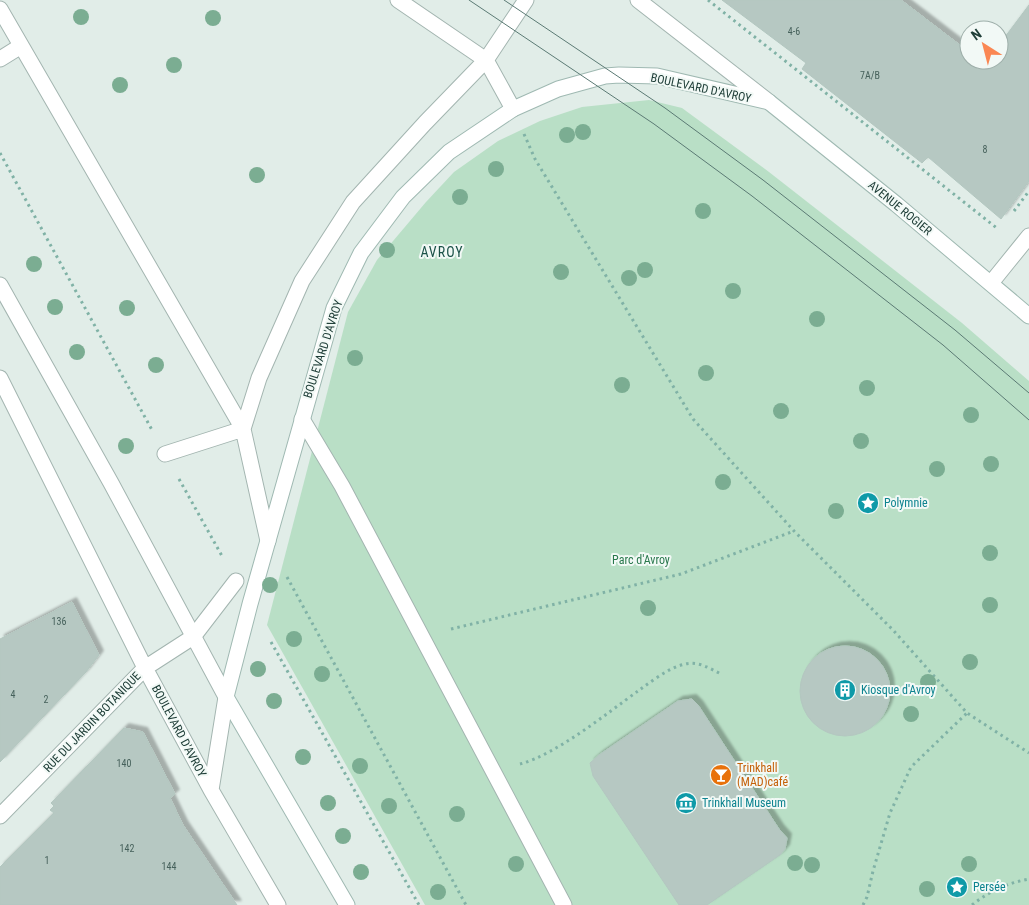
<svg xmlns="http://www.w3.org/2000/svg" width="1029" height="905" font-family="'Roboto Condensed',sans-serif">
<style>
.green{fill:#b9dfc6}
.building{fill:#b6c8c2;stroke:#b3c7c0;filter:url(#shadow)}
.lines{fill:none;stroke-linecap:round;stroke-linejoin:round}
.service-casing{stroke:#a3b5b0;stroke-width:17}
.pedestrian-casing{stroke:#a3b5b0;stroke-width:17}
.minor-casing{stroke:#a3b5b0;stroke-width:17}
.tertiary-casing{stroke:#a3b5b0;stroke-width:17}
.secondary-casing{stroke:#9fb9b2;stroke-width:17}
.path{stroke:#80b2a6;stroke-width:3;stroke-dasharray:2.5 4;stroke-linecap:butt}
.service{stroke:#fff;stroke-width:15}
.pedestrian{stroke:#fff;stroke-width:15}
.minor{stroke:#fff;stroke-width:15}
.tertiary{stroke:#fff;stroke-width:15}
.secondary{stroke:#fff;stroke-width:15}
.tram{stroke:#5b7a74;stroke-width:1}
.tree{fill:#7bad92}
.labels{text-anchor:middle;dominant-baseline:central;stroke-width:4;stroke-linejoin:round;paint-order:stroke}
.number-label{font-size:10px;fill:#46615b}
.street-label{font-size:12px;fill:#203f39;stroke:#f2f9f6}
.culture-label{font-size:12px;fill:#0d838f;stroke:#f2f9f6;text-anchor:start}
.park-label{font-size:12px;fill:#28784c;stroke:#f2f9f6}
.food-label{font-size:12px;fill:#c56008;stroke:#f2f9f6;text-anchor:start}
.neighbourhood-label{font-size:14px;letter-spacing:1px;fill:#1b5248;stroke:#f2f9f6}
</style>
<defs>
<filter id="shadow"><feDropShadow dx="4.5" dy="-4.5" stdDeviation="1" flood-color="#0004"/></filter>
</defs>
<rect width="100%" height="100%" fill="#e1ede8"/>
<!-- green -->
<path class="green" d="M649,100l33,8 87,64 96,75 97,76 67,58v524h-604l-158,-280 81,-313 29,-52 49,-58 28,-30 44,-31 42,-20 42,-14z"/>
<!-- building -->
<path class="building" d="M722,0h179l68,52v8h11l5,4 3,-4h11v-15l30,-40v176l-28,38 -73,-62 -6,6 -120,-94 4,-6z
M72,602l27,53 -13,17 -86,90v-123z
M800 691a45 45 0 1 1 90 0a45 45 0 1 1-90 0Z
M692,699l6,6 81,124 8,9 -2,11 -5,6 -73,50h-28l-86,-129 -3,-13 9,-8 79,-54z
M124,728l19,4 32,62 -5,4 13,27 54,80h-237v-38l54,-54 -4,-3 4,-4 -3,-3z"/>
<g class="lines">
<!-- service casing -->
<g class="service-casing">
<path id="service" d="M193,637l43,-56"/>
</g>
<!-- pedestrian casing -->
<g class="pedestrian-casing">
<path id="pedestrian" d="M398,0l88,60 27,49
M0,9l243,420 25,112
M0,59l21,-13
M302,419l40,67 222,419
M165,454l78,-25 16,-51 43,-97 51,-79 72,-79 61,-63 40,-60"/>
</g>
<!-- minor casing -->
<g class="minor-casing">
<path id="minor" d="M991,283l38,-47
M0,378l145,290 66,122 67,115
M211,790l15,-93
M0,816l145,-148 48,-31"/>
</g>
<!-- tertiary casing -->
<g class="tertiary-casing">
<path id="tertiary" d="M638,0l131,102
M0,285l111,198 115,214"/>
</g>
<!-- secondary casing -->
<g class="secondary-casing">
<path id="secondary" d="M347,905l-121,-208 24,-93 84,-296 27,-55 42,-56 46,-45 64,-43 45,-20 47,-13 14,-1 38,1 112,26 127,102 133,112"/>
</g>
<!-- path -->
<path class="path" d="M708,0l290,229
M524,134l11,25 158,260 101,112 99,99 74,83 62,40
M0,153l152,277
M1014,211l15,-20
M179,479l43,77
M287,577l179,328
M451,629l230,-55 113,-43
M271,642l148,263
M520,764c37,-10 86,-50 118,-73 14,-10 30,-23 47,-27 13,-3 24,4 36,10
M863,905l4,-8 6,-26 17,-58 21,-46 56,-54
M972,905c17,-14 36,-22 57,-26"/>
<!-- service -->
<use href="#service" class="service"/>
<!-- pedestrian -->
<use href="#pedestrian" class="pedestrian"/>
<!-- minor -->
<use href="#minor" class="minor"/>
<!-- tertiary -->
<use href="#tertiary" class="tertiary"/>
<!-- secondary -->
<use href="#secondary" class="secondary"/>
<!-- tram -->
<path class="tram" d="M469,0l185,124 98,72 191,149 86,75
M504,0l161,108 98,72 192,150 74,63"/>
</g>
<!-- trees -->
<g class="tree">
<circle cx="81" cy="17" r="8"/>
<circle cx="213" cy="18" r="8"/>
<circle cx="174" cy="65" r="8"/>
<circle cx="120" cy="85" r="8"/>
<circle cx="583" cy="132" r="8"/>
<circle cx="567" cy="135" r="8"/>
<circle cx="496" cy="169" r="8"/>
<circle cx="257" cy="175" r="8"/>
<circle cx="460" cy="197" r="8"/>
<circle cx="703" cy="211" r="8"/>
<circle cx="387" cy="250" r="8"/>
<circle cx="34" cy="264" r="8"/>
<circle cx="645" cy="270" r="8"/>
<circle cx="561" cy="272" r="8"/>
<circle cx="629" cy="278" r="8"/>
<circle cx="733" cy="291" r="8"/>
<circle cx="55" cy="307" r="8"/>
<circle cx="127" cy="308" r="8"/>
<circle cx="817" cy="319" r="8"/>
<circle cx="77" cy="352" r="8"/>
<circle cx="355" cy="358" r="8"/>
<circle cx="156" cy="365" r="8"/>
<circle cx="706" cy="373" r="8"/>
<circle cx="622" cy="385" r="8"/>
<circle cx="867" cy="388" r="8"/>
<circle cx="781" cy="411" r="8"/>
<circle cx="971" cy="415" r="8"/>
<circle cx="861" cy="441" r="8"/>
<circle cx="126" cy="446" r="8"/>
<circle cx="991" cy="464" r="8"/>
<circle cx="937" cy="469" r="8"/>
<circle cx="723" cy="482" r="8"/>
<circle cx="836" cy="511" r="8"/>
<circle cx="990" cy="553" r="8"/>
<circle cx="270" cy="585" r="8"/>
<circle cx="990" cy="605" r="8"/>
<circle cx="648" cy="608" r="8"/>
<circle cx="294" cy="639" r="8"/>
<circle cx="970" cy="662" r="8"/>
<circle cx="258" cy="669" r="8"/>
<circle cx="322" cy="674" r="8"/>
<circle cx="928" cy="682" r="8"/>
<circle cx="274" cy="701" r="8"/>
<circle cx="911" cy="714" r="8"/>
<circle cx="303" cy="757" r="8"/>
<circle cx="360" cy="766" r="8"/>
<circle cx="328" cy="803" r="8"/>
<circle cx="389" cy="806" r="8"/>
<circle cx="457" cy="814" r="8"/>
<circle cx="343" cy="836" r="8"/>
<circle cx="795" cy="863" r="8"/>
<circle cx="516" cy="864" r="8"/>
<circle cx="969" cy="864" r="8"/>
<circle cx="812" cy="865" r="8"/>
<circle cx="361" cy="872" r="8"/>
<circle cx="927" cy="889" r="8"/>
<circle cx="438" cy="892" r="8"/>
</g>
<!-- icons -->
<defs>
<g id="sight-disc" transform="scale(1.125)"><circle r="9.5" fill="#0f9aa8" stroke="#f2f9f6"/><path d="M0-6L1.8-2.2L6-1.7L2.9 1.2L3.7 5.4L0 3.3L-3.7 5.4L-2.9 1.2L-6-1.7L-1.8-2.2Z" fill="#fff"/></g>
<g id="building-disc" transform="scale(1.125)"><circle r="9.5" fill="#0f9aa8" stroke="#f2f9f6"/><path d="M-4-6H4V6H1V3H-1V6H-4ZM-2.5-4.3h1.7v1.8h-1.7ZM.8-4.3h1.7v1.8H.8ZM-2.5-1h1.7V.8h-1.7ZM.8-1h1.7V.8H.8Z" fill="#fff"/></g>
<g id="bar-disc" transform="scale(1.125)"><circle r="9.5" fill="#e8710a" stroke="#f2f9f6"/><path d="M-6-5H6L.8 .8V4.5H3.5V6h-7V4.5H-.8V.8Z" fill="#fff"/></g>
<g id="museum-disc" transform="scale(1.125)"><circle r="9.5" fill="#0f9aa8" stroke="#f2f9f6"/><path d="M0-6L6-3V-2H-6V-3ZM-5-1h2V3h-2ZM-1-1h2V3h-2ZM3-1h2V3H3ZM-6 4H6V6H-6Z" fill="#fff"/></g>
</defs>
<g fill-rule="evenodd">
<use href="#sight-disc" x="868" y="503"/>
<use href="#building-disc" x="845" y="690"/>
<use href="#bar-disc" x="721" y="775"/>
<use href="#museum-disc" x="686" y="803"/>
<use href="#sight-disc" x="957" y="887"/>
</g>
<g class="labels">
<!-- number labels -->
<g class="number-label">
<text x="794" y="31">4-6</text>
<text x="870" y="75">7A/B</text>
<text x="985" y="149">8</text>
<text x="59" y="621">136</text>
<text x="13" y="694">4</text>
<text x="46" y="699">2</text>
<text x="124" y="763">140</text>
<text x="127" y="848">142</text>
<text x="47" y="860">1</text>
<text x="169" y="866">144</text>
</g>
<!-- street labels -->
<g class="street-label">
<text transform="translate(701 88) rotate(12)">BOULEVARD D'AVROY</text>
<text transform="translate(900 208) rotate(39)">AVENUE ROGIER</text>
<text transform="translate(323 349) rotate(-72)">BOULEVARD D'AVROY</text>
<text transform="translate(92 722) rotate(-46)">RUE DU JARDIN BOTANIQUE</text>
<text transform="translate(179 731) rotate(62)">BOULEVARD D'AVROY</text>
</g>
<!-- culture labels -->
<g class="culture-label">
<text x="884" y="503">Polymnie</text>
<text x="861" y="690">Kiosque d'Avroy</text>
<text x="702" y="803">Trinkhall Museum</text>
<text x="973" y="887">Persée</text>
</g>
<!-- park labels -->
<g class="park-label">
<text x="641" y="560">Parc d'Avroy</text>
</g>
<!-- food labels -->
<g class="food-label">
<text x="737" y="768">Trinkhall<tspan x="737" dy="14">(MAD)café</tspan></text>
</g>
<!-- neighbourhood labels -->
<g class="neighbourhood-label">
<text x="442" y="252">AVROY</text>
</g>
</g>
<!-- north arrow -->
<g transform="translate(984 45) rotate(324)"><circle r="24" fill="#f2f9f6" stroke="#9eafaa"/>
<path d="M0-4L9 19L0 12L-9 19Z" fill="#fa8753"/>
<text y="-8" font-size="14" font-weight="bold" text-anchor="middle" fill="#203f39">N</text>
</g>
</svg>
